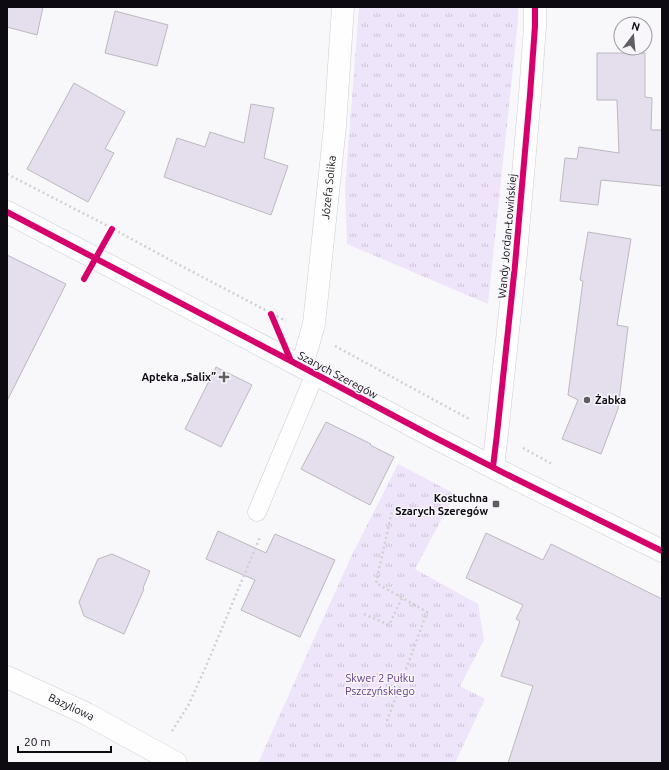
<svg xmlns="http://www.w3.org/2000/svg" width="669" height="770" font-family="Ubuntu,sans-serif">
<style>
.grass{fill:url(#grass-tufts)}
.building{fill:#e5dfed;stroke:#bbb8bf}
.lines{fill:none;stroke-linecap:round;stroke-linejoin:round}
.service-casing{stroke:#ceccd2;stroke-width:19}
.minor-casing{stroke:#ceccd2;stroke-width:23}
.tertiary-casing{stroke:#ceccd2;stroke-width:23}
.path{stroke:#d0d0d1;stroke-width:2.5;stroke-dasharray:2 3;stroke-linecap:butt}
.service{stroke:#fefefe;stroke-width:18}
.minor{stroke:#fefefe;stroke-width:22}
.tertiary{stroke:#fefefe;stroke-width:22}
.cycleway-casing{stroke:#f8f6fb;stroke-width:8}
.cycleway{stroke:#d6006c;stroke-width:6}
.poi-dot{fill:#605d63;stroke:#f8f6fb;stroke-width:1.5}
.labels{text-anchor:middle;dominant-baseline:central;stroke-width:3;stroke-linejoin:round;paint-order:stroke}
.street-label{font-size:11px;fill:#0e0a12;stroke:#f8f6fb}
.poi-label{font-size:11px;font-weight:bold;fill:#0e0a12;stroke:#f8f6fb;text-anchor:end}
.park-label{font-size:11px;fill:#603a84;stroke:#f8f6fb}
</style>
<defs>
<pattern id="grass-tufts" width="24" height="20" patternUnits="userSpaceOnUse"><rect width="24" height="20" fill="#efe5fb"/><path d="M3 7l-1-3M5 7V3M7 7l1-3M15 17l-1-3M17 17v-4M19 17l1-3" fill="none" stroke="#ccc3d6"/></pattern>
</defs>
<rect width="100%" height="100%" fill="#f8f7fa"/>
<!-- grass -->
<path class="grass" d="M359,7h159v14l-30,283 -141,-60 -2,-56z
M398,464l57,30 -40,75 63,35 6,36 -24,46 25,13 -30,64h-197l92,-204z"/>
<!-- building -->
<path class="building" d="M7,7h36l-6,28 -30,-8z
M115,11l53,14 -11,41 -52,-13z
M597,53h48v44l7,1 -1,32h11v56l-61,-6 -3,25 -38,-4 5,-43 12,1 2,-12 40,6 -2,-53h-20z
M74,83l51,29 -20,37 9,4 -26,49 -61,-33z
M251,104l23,4 -10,50 24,8 -17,49 -107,-38 13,-39 28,9 5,-15 34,11z
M588,232l43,7 -14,86 11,2 -10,82 -17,45 -39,-15 16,-39 -10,-5 15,-114 -3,-1z
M7,255l59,29 -59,117z
M216,367l36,18 -31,62 -36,-18z
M326,422l45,22 -1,1 24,12 -24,48 -69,-36z
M218,531l48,22 9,-19 60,26 -35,77 -59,-27 14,-30 -49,-21z
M486,533l57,27 8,-16 111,55v164h-154l25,-77 -32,-10 19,-55 -4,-2 7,-14 -57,-27z
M112,554l38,17 -7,17 1,1 -20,45 -40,-18 -5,-14 19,-43z"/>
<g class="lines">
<!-- service casing -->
<g class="service-casing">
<path id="service" d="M257,512l58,-138"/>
</g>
<!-- minor casing -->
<g class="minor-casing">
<g id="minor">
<path id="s1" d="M302,366l12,-42 21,-198 8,-119"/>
<path d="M493,467l4,-33 18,-169 15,-170 5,-69v-19"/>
<path id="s2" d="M7,677l80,37 89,49"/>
</g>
</g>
<!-- tertiary casing -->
<g class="tertiary-casing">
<path id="tertiary" d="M7,212l284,149 137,73 82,42 152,75"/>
</g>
<!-- path -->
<path class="path" d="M7,174l97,50 68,37 114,60
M335,346l136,74
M523,448l29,16
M662,582v-1
M364,614l25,11 13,-27
M387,721l40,-109 -51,-29 16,-72
M172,731l16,-25 19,-42 53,-127"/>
<!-- service -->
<use href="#service" class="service"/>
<!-- minor -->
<use href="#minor" class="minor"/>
<!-- tertiary -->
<use href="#tertiary" class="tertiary"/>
<!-- cycleway casing -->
<g class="cycleway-casing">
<path id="cycleway" d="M7,212l284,149 137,73 82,42 152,75
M84,279l28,-50
M271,314l20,47
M493,467l4,-33 18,-169 15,-170 5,-69v-19"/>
</g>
<!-- cycleway -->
<use href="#cycleway" class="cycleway"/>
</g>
<!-- markers -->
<g class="poi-dot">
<path d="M222 371h4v4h4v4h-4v4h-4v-4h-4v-4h4z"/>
<circle cx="587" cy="400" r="4"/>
<rect x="492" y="500" width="8" height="8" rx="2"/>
</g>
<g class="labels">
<!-- street labels -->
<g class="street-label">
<text stroke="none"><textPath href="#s1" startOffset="181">Józefa Solika</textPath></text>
<text transform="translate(507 236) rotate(-85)">Wandy Jordan-Łowińskiej</text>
<text transform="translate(338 375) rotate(28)">Szarych Szeregów</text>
<text stroke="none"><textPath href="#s2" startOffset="71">Bazyliowa</textPath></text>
</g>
<!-- poi labels -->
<g class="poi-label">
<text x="216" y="377">Apteka „Salix”</text>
<text x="595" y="400" text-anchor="start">Żabka</text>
<text x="488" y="498">Kostuchna<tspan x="488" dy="13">Szarych Szeregów</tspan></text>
</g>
<!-- park labels -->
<g class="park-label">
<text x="380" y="678">Skwer 2 Pułku<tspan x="380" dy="13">Pszczyńskiego</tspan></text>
</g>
</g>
<!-- border -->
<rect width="669" height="770" fill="none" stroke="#0e0a12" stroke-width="16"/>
<!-- north arrow -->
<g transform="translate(633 36) rotate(16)"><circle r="19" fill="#f8f6fb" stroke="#9a989e"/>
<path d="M0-3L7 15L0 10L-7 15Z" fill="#605d63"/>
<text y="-6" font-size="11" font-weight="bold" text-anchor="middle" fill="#0e0a12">N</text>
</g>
<!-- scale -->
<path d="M18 746v6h93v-6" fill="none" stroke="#0e0a12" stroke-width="2"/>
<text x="24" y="746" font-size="12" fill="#0e0a12" stroke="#f8f6fb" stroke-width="3" paint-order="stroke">20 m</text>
</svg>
